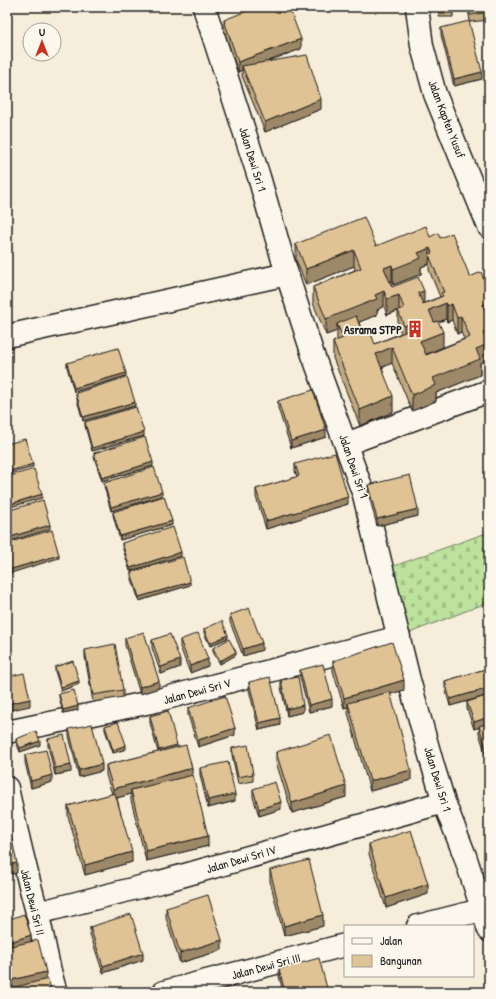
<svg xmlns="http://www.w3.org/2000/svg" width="496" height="999" font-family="'Patrick Hand',sans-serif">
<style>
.cemetery{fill:url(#cemetery-stones);stroke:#6c7f5c}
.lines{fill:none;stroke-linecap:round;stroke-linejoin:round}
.street-casing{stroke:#1c1c1c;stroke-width:25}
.secondary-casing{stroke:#1c1c1c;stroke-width:25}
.street{stroke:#fbf7ec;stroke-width:22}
.secondary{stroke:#fbf7ec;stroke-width:22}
.wall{fill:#c1a87f;stroke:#1c1c1c;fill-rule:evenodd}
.shaded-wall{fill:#9d8868;stroke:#1c1c1c}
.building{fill:#e0c394;stroke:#1c1c1c;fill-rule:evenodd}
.labels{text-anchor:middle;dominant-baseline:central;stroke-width:3.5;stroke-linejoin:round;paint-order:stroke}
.street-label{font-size:12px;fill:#1c1c1c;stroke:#fbf7ec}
.poi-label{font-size:12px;font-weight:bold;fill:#1c1c1c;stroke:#fbf7ec;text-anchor:end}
</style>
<defs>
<pattern id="cemetery-stones" width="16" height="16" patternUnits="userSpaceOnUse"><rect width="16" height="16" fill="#bde29d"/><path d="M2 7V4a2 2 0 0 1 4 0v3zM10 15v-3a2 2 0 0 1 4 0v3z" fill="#a2c187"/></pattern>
</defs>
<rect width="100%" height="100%" fill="#f6edda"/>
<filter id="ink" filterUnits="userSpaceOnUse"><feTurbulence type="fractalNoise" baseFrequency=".025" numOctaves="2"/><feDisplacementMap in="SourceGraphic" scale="8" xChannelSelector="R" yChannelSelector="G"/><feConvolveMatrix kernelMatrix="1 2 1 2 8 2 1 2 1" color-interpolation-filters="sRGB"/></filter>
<g filter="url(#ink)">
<!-- cemetery -->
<path class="cemetery" d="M489,532v70l-90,35 -16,-67z"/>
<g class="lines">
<!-- street casing -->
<g class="street-casing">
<path id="street" d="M204,7l55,170 28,97 26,81 51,140 45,185 24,86 11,36 21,54 24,74
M7,336l280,-62
M346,444l143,-53
M7,732l144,-30 248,-65
M7,788c9,42 19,83 30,124 7,27 10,54 19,80
M37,913l123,-31 284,-80
M418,926l63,-16
M164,992l181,-47"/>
</g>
<!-- secondary casing -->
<g class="secondary-casing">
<path id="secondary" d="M417,7l5,39 13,48 54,133"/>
</g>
<!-- street -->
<use href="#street" class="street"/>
<!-- secondary -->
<use href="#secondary" class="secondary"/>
</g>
<!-- wall -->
<path class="wall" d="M438,7h15v10h-14z
M468,7h20l1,13 -19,2z
M224,20l77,29 -37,13 57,47 -56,23 -23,-56v-6l-4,2 -14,-42z
M441,28l41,51 -28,7 -13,-51z
M430,237l10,1 30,39 19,42 -1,41 -8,3v12l-44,18v8l-24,10 -20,-48 -10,5 11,44 -33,14 -27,-68v-16l4,-2v-9l-11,4 -13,-32v-16l42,-17 -1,-4 -48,19 -10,-25v-16l80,2zM429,264v6l11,27 -16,6 -32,-16 -2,-5 2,-1 1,4 28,-11v-7zM384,306l3,9 11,-4v15l3,7 -26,11 -13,-12 -3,-10 18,-7v-5zM446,319l1,3 5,-2 5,14 4,-2 3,7 -38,15 17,-7 -5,-25z
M67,363l59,13 -52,16 -7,-25z
M76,393l59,13 -52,15 -7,-25z
M278,401l48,36 -35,11 -13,-40z
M85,422l59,14 -52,15 -7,-25z
M94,453l59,13 -51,15 -8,-24z
M295,464l53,40 -82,25 -10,-32v-8l41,-12 -2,-6z
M104,483l58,13 -51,15 -7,-25z
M368,485l50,31 -41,10 -9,-34z
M113,512l59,13 -52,15 -7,-25z
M122,543l59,13 -51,15 -8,-25z
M131,572l59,13 -51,16 -8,-25z
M230,615l32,35 -19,6 -13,-34z
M204,629l24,9 -18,8 -6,-13z
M125,638l34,50 -19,6 -15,-49z
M152,640l28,27 -19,7 -9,-26z
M180,640l28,26 -18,7 -10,-26z
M213,648l23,7 -16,9 -7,-12z
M85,650l38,40v7l-30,5 -8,-45z
M333,661l71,29 -14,4 21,86 -41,11 -22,-78v-6l-4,1 -11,-37z
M55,667l24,17 -18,7 -6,-20z
M489,668l-1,94 -9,-29v-6l-5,2 -7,-20v-7l19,-6 -36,10 -5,-18v-7z
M300,670l32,36 -23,6 -9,-35z
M281,680l22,32 -16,4 -6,-29z
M249,682l31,43 -21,5 -10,-40z
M59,694l19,16 -15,3 -4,-16z
M188,708l47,27 -37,12 -10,-32z
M150,716l27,31 15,28 16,71 -62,15 -15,-61v-6l-14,4 15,64 -47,13 -17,-59v-10l44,-12 -6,-19v-10l52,-13 -8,-29z
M105,726l21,23 -13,4 -8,-23z
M69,729l33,42 -23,6 -10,-41z
M16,739l24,6 -20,7 -4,-10z
M48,739l23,33 -16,3 -7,-29z
M232,748l21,26v7l-15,3 -6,-29z
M276,752l70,45 -54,16 -16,-51z
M25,755l27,27 -21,6 -6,-26z
M200,768l35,33 -27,7 -8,-33z
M253,789l28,20 -22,7 -6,-19z
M369,844l59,50 -42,14 -17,-54z
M270,870l53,56 -39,10 -14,-55z
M166,908l56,42 -42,13 -14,-45z
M90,927l53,33 -40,13 -13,-39z
M279,969l49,23h-45l-4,-16z"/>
<!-- shaded-wall -->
<path class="shaded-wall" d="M301,39v10l-57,21 -2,-4v4l-4,2v-10z
M482,72v7l-28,7v-7z
M321,99v10l-56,23v-10z
M430,248l-1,16 -8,3v7l-28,11v-16l25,-16z
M354,250v16l-48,19v-16z
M392,265v16l-8,3v-16z
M384,291v15l-7,4v5l-38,15 -2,-6v7l-11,4v-16l49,-24z
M424,291v15l-6,3v-16z
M399,295v15l-12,5v-16z
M489,302v16l-6,3v-16z
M446,303v16l-17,7v-16z
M452,304v16l-5,2v-16z
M461,316v16l-4,2v-16z
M413,322v16l-9,4v-16z
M489,331v16h-1v13l-8,3v12l-44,18v8l-24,10v-16l21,-17 50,-45z
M443,332v15l-23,10v-16z
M392,347v16l-16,7v-16z
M126,373v3l-52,16v-4z
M393,396v16l-33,14v-16z
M135,402v4l-52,15v-4z
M326,430v7l-35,11v-7z
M144,432v4l-52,15v-3z
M153,462v4l-51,15v-3z
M33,464v3l-26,8v-3z
M162,492v4l-51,15v-4z
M42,494v4l-35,10v-3z
M348,497v7l-82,25v-8z
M418,509v7l-41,10v-7z
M172,521v4l-52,15v-4z
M50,525v4l-43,13v-4z
M181,552v4l-51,15v-3z
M59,555v3l-51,16v-4z
M190,582v3l-51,16v-4z
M228,635v3l-18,8v-3z
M262,643v7l-19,6v-7z
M236,652v3l-16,9v-3z
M208,659v7l-18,7v-7z
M180,660v7l-19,7v-7z
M404,680v10l-55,17 -1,-4v4l-4,1v-10z
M79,681v3l-18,7v-4z
M159,681v7l-19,6v-7z
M489,688v7l-39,11v-7z
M30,699v7l-23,5v-7z
M332,699v7l-23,6v-7z
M303,705v7l-16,4v-7z
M78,706v4l-15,3v-3z
M489,717v7l-15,5v-7z
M280,718v7l-21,5v-7z
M235,728v7l-37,12v-7z
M40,741v4l-20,7v-4z
M126,745v4l-13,4v-3z
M177,745v7l-18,5v-7z
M488,755h1v7h-1z
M102,764v7l-23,6v-7z
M71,765v7l-16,3v-7z
M192,768v10l-61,12v4l-18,5v-10z
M411,770v10l-41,11v-10z
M52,775v7l-21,6v-7z
M346,786v11l-54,16v-10z
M235,794v7l-27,7v-8z
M281,802v7l-22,7v-7z
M208,836v10l-62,15v-10z
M132,852v10l-47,13v-10z
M17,863v10l-10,2v-10z
M428,884v10l-42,14v-10z
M323,915v11l-39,10v-10z
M31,935v7l-24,8v-7z
M222,940v10l-42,13v-10z
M143,953v7l-40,13v-7z
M46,972v10l-39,10v-11z"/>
<!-- building -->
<path class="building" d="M257,7h32l12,32 -63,23 -14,-42z
M438,7h15v6h-14z
M469,7h19l1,5 -19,3z
M469,21l13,51 -28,7 -13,-51z
M307,55l14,44 -56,23 -23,-56z
M364,217l12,29 50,-20 4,11 8,-4 2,5 12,-5 18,44 11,-5 8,21v9l-6,3 6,15v11l-6,2 5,11 -12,5 4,10 -47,19 3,7 -24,10 -20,-48 -16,7 17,42 -33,14 -27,-68 10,-4 -6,-14 19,-8 6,16 7,-3 6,15 40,-16 -2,-6 -9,4 -6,-16 6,-2 -5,-13 -12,4 -3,-8 -9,4 2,4 -51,20 -13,-32 48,-19 -7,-18 -48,19 -10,-25zM430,248l2,5 -3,2 15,37 -3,1 2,3 -20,8 -5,-11 6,-2 -6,-14 -26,10 -8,-19 8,-3 1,4 28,-11 -3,-5zM446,303l1,3 5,-2 5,14 4,-2 9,21 -44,18 -6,-14 23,-9 -5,-11 -4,1 -5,-12z
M118,348l8,25 -52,15 -7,-25z
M127,377l8,25 -52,15 -7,-24z
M313,390l13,40 -35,11 -13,-40z
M136,407l8,25 -52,16 -7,-26z
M145,437l8,25 -51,16 -8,-25z
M25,439l8,25 -26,8v-28z
M335,453l13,44 -82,24 -10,-32 43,-13 -4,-12z
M154,467l8,25 -51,15 -7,-24z
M34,469l8,25 -35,11v-28z
M410,475l8,34 -41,10 -9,-34z
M164,496l8,25 -52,15 -7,-24z
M43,500l7,25 -43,13v-27z
M173,527l8,25 -51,16 -8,-25z
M52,530l7,25 -51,15 -1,-4v-23z
M183,557l7,25 -51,15 -8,-25z
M249,608l13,35 -19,6 -13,-34z
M222,621l6,14 -18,8 -6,-14z
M144,632l15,49 -19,6 -15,-49z
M198,633l10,26 -18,7 -10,-26z
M170,634l10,26 -19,7 -9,-27z
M229,639l7,13 -16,9 -7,-13z
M392,642l12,38 -60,18 -11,-37z
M115,644l8,46 -30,5 -8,-45z
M73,661l6,20 -18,6 -6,-20z
M323,664l9,35 -23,6 -9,-35z
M489,668v20l-39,11 -5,-18z
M24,673l6,26 -23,5v-27z
M270,677l10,41 -21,5 -10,-41z
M298,677l5,28 -16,4 -6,-29z
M74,690l4,16 -15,4 -4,-16z
M390,692l21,78 -41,11 -22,-78z
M489,695v22l-15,5 -7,-20z
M225,696l10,32 -37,12 -10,-32z
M168,711l9,34 -18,5 -9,-34z
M118,722l8,23 -13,5 -8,-24z
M489,723v32h-1l-9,-29z
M92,724l10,40 -23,6 -10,-41z
M36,731l4,10 -20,7 -4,-9z
M64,735l7,30 -16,3 -7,-29z
M331,735l15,51 -54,17 -16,-51z
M186,745l6,23 -79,21 -7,-24z
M248,745l5,29 -15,3 -6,-29z
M46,750l6,25 -21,6 -6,-26z
M228,762l7,32 -27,6 -8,-32z
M193,775l15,61 -62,15 -15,-61z
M275,782l6,20 -22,7 -6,-20z
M115,793l17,59 -47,13 -17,-59z
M9,825l8,38 -10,2v-39z
M411,830l17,54 -42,14 -17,-54z
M309,860l14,55 -39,11 -14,-56z
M208,895l14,45 -42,13 -14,-45z
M24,914l7,21 -24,8v-23z
M131,914l12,39 -40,13 -13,-39z
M38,940l8,32 -39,9v-34z
M319,958l9,34h-43l-6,-23z
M48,979l4,13h-45v-3z"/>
</g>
<!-- icons -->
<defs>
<g id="building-bare" transform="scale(1.38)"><path d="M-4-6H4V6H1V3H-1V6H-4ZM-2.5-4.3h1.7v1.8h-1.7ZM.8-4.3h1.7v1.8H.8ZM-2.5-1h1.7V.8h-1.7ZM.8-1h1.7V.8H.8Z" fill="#c8321e" stroke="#fbf7ec" stroke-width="2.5" paint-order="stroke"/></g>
</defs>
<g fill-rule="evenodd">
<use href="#building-bare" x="415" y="329"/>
</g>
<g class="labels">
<!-- street labels -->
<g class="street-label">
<text transform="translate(447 119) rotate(69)">Jalan Kapten Yusuf</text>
<text transform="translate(253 159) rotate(73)">Jalan Dewi Sri 1</text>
<text transform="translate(354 466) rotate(71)">Jalan Dewi Sri 1</text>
<text transform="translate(197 691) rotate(-15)">Jalan Dewi Sri V</text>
<text transform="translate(438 779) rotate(73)">Jalan Dewi Sri 1</text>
<text transform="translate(241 859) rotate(-16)">Jalan Dewi Sri IV</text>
<text transform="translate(33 902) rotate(76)">Jalan Dewi Sri II</text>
<text transform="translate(266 966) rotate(-15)">Jalan Dewi Sri III</text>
</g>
<!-- poi labels -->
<g class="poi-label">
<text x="402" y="329">Asrama STPP</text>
</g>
</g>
<!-- margin -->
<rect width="496" height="999" fill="none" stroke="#fbf7ec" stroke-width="24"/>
<rect x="12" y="12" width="472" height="975" fill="none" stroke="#1c1c1c" stroke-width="1.5" filter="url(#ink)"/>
<!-- legend -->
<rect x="344" y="925" width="130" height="52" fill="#fbf7ec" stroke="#a29f99"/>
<rect x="352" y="938" width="20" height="6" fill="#fbf7ec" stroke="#a29f99"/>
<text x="380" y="945" font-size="12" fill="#1c1c1c">Jalan</text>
<rect x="352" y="955" width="20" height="12" fill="#e0c394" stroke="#a29f99"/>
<text x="380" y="965" font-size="12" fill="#1c1c1c">Bangunan</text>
<!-- north arrow -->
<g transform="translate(42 42)"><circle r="19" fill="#fbf7ec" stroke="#a29f99"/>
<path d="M0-3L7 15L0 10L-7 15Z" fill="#c8321e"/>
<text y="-6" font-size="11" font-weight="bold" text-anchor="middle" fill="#1c1c1c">U</text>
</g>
</svg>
